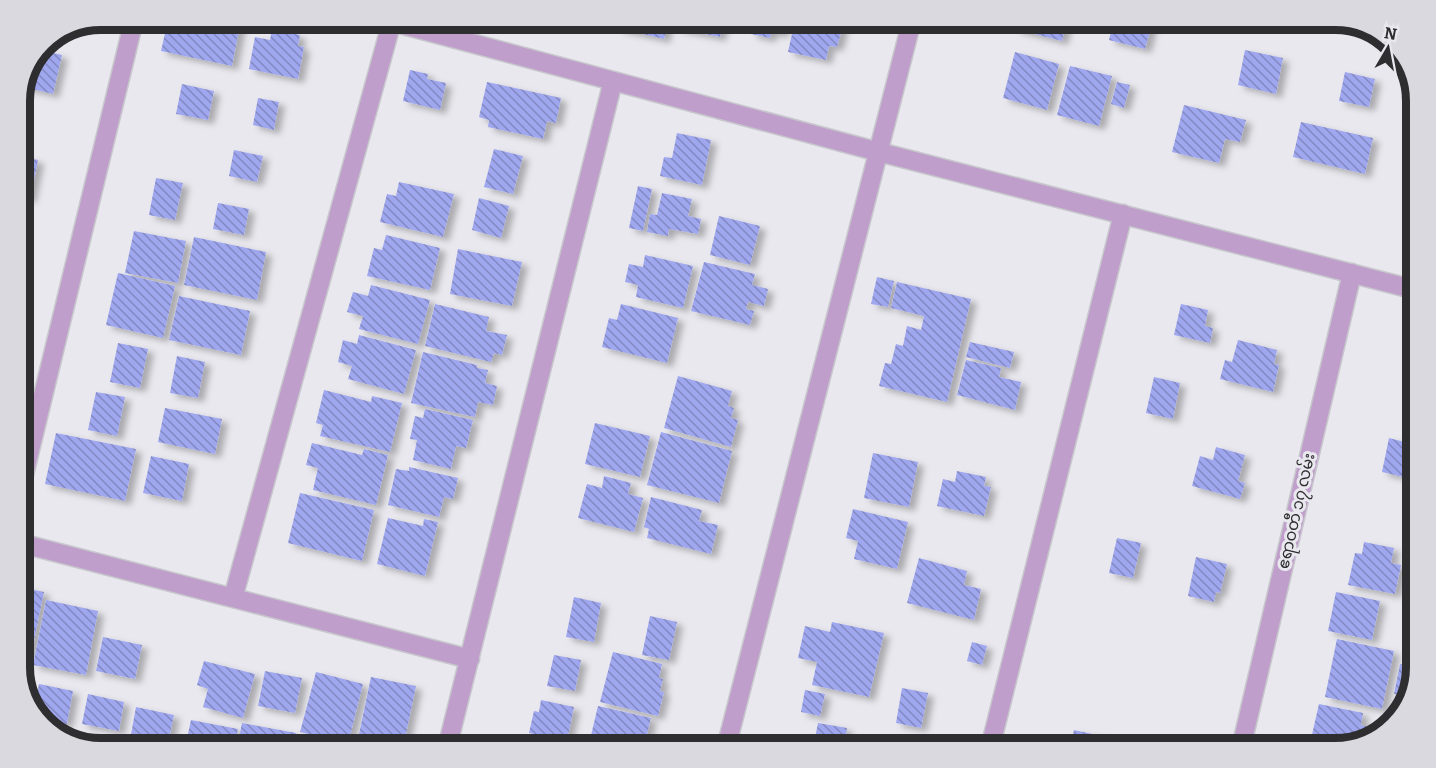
<svg xmlns="http://www.w3.org/2000/svg" width="1436" height="768" font-family="Bitter,'Noto Sans Myanmar',serif">
<style>
.building{fill:url(#building-back-hatch);filter:url(#shadow)}
.lines{fill:none;stroke-linecap:round;stroke-linejoin:round}
.street-casing{stroke:#c7c6cc;stroke-width:21}
.street{stroke:#bf9ecb;stroke-width:18}
.labels{text-anchor:middle;dominant-baseline:central;stroke-width:6;stroke-linejoin:round;paint-order:stroke}
.street-label{font-size:16px;fill:#2e2d2f;stroke:#e9e8ee}
.rim{fill:none;stroke:#2e2d2f;stroke-width:8}
</style>
<defs>
<pattern id="building-back-hatch" width="6" height="6" patternUnits="userSpaceOnUse" patternTransform="scale(1.5)"><rect width="6" height="6" fill="#9fa7ef"/><path d="M-1 5l2 2M0 0l6 6M5-1l2 2" fill="none" stroke="#8288c2"/></pattern>
<filter id="shadow"><feDropShadow dx="6" dy="4" stdDeviation="3" flood-color="#0004"/></filter>
</defs>
<rect width="100%" height="100%" fill="#e9e8ee"/>
<!-- building -->
<path class="building" d="M168,20h73l-9,46 -71,-15z
M619,20h49l-4,19 -47,-11z
M678,20h46l-4,17 -44,-9z
M740,20h45l-3,14 -10,-3 -2,7 -19,-4 1,-8 -13,-3z
M795,20h40l-1,4 9,2 -6,21 -8,-1 -3,14 -38,-8z
M1017,20h50l-5,21 -47,-12z
M1114,20h39l-8,29 -36,-9z
M272,29l28,6 -2,11 6,1 -6,32 -49,-10 6,-32 15,3z
M40,50l22,5 -9,39 -29,-7z
M1245,50l38,8 -7,36 -38,-9z
M1015,52l44,12 -12,46 -44,-12z
M1070,66l42,10 -13,50 -42,-11z
M410,70l18,4 -1,5 19,4 -6,27 -37,-9z
M1345,72l30,7 -6,28 -30,-6z
M487,82l74,16 -5,25 -9,-2 -4,18 -55,-12 1,-7 -10,-3z
M1117,82l13,3 -6,23 -13,-4z
M182,84l32,7 -6,29 -32,-6z
M258,98l21,4 -5,28 -21,-5z
M1184,105l62,15 -6,22 -15,-3 -6,24 -47,-11z
M1301,122l72,16 -8,36 -72,-17z
M677,133l34,7 -9,45 -42,-9 4,-19 8,1z
M494,149l29,7 -10,38 -29,-7z
M234,150l29,6 -6,26 -28,-6z
M20,156l18,4 -8,39 -10,-2z
M156,178l27,5 -8,37 -26,-5z
M399,182l55,12 -11,43 -63,-15 7,-28 9,2z
M638,186l14,3 -9,42 -14,-3z
M662,193l30,6 -4,17 13,3 -3,15 -29,-5 -1,7 -21,-4 3,-18 7,1z
M479,198l30,8 -8,32 -29,-8z
M218,203l31,6 -5,26 -31,-6z
M719,216l41,10 -10,39 -40,-10z
M134,231l52,10 -8,42 -53,-10z
M386,235l54,13 -10,42 -63,-14 7,-28 8,2z
M194,237l72,15 -9,48 -73,-15z
M458,249l64,13 -10,44 -62,-12z
M645,255l48,11 -10,42 -47,-11 2,-12 -13,-3 4,-18 14,3z
M704,262l51,12 -3,11 16,4 -4,17 -16,-4 -2,7 8,2 -4,14 -59,-14z
M118,273l57,13 -12,52 -57,-13z
M877,277l17,4 -6,26 -17,-3z
M897,282l74,17 -24,103 -68,-16 6,-23 6,1 5,-20 7,2 4,-20 14,4 3,-14 -33,-8z
M371,285l59,15 -12,44 -59,-15 4,-13 -16,-4 6,-20 15,4z
M179,296l71,15 -9,44 -72,-15z
M435,304l54,13 -3,14 21,4 -5,20 -8,-2 -3,9 -66,-16z
M621,304l57,14 -11,45 -65,-16 7,-29 8,2z
M1181,304l27,6 -3,16 8,2 -3,15 -36,-8z
M359,335l57,15 -12,44 -56,-15 4,-13 -14,-4 5,-22 14,4z
M1238,340l39,10 -3,14 5,1 -6,27 -53,-13 5,-19 7,2z
M970,342l44,10 -4,16 -44,-11z
M118,343l30,6 -8,39 -30,-6z
M423,352l54,13v3l11,2 -3,13 12,3 -4,19 -15,-3 -3,15 -64,-14z
M177,356l28,6 -7,36 -28,-5z
M966,360l35,8 -2,9 22,5 -6,28 -58,-15z
M678,376l54,15 -4,15 6,2 -3,10 7,2 -7,27 -67,-19z
M1154,377l26,6 -7,36 -27,-6z
M324,390l47,12 1,-6 30,7 -12,49 -70,-16 3,-11 -7,-2z
M96,392l29,5 -8,39 -29,-6z
M165,408l57,11 -7,35 -57,-12z
M425,409l48,11 -7,28 -10,-2 -5,23 -38,-9 4,-20 -7,-1 5,-23 8,2z
M595,423l55,13 -10,41 -55,-13z
M661,432l71,19 -13,52 -72,-18z
M56,433l80,16 -11,52 -80,-17z
M1389,438l27,7v35l-34,-8z
M312,443l50,12 2,-6 24,6 -12,50 -63,-15 5,-22 -12,-3z
M1216,447l29,8 -7,26 7,2 -5,16 -48,-13 8,-30 13,4z
M873,453l45,9 -9,45 -45,-9z
M151,456l38,8 -7,37 -39,-8z
M409,467l49,11 -5,21 -9,-2 -5,20 -51,-12 8,-36 13,2z
M957,471l29,6 -2,9 7,1 -7,29 -47,-10 6,-27 12,3z
M604,476l27,7 -3,11 15,4 -9,34 -56,-14 9,-34 15,4z
M300,493l74,17 -12,51 -74,-18z
M651,497l51,13 -3,11 19,4 -7,29 -64,-16 2,-9 -5,-2z
M853,509l55,13 -11,47 -43,-10 4,-18 -12,-3z
M388,518l35,8 1,-7 14,3 -13,54 -48,-12z
M1117,538l24,5 -8,35 -24,-5z
M1364,542l30,6 -3,15 10,2 -6,29 -47,-9 7,-32 7,1z
M1196,557l31,7 -7,29 -4,-1 -2,10 -26,-6z
M919,558l48,13 -3,14 17,4 -7,31 -67,-17z
M20,587l24,5 -14,68 -10,-2z
M1336,592l44,9 -8,39 -44,-9z
M574,597l27,6 -7,39 -28,-5z
M46,600l52,11 -12,64 -53,-10z
M650,616l27,6 -8,38 -27,-5z
M832,622l52,11 -15,64 -57,-12 5,-23 -19,-4 7,-32 25,6z
M103,637l39,8 -7,34 -39,-8z
M1337,639l57,12 -12,58 -57,-12z
M972,642l15,4 -5,19 -15,-4z
M613,652l49,12 -3,14 4,1 -3,12 4,1 -6,24 -58,-14z
M1410,653l6,2v12l-7,30 -15,-3 6,-30 8,1z
M554,655l27,5 -6,31 -28,-5z
M204,661l51,13 -12,44 -40,-11 5,-18 -11,-4z
M265,671l37,7 -7,35 -37,-7z
M316,672l47,12 -15,60 -48,-12z
M371,677l45,9 -13,62h-22l-24,-4z
M39,684l34,7 -6,33 -27,-5 -7,-7z
M902,688l26,5 -7,35 -25,-5z
M805,690l20,4 -5,22 -19,-4z
M88,694l36,8 -5,29 -37,-7z
M541,700l33,7 -7,34 -38,-8 5,-22 5,1z
M1319,704l44,9 -2,12 13,3 -3,11 -35,9h-27z
M598,706l53,12 -4,16 23,5 -2,9h-80z
M136,707l38,8 -7,33 -37,-8z
M191,720l47,9 -4,19h-49z
M242,723l54,10 -3,15h-56z
M818,723l29,5 -3,20h-31z
M1074,730l32,7 -3,11h-33z"/>
<g class="lines">
<!-- street casing -->
<g class="street-casing">
<path id="street" d="M385,20l494,132 537,138
M20,491l114,-471
M20,543l450,116
M233,598l159,-577
M447,748l166,-667
M726,748l186,-728
M990,748l133,-534
M1241,748l111,-475"/>
</g>
<!-- street -->
<use href="#street" class="street"/>
</g>
<g class="labels">
<!-- street labels -->
<g class="street-label">
<text transform="translate(1296 511) rotate(-77)">ဧရာဝတီ ၁၇ လမ်း</text>
</g>
</g>
<!-- crop -->
<path d="M0 0H1436V768H0ZM101 30H1335A71 71 0 0 1 1406 101V667A71 71 0 0 1 1335 738H101A71 71 0 0 1 30 667V101A71 71 0 0 1 101 30Z" fill="#dad9df" fill-rule="evenodd"/>
<path class="rim" d="M101 30H1335A71 71 0 0 1 1406 101V667A71 71 0 0 1 1335 738H101A71 71 0 0 1 30 667V101A71 71 0 0 1 101 30Z"/>
<!-- north arrow -->
<g transform="translate(1388 48) rotate(10)" stroke="#e9e8ee" stroke-width="4.5" paint-order="stroke">
<path d="M0-4.5L10 22L0 15L-10 22Z" fill="#2e2d2f"/>
<text y="-9" font-size="16" font-weight="bold" text-anchor="middle" fill="#2e2d2f">N</text>
</g>
</svg>
